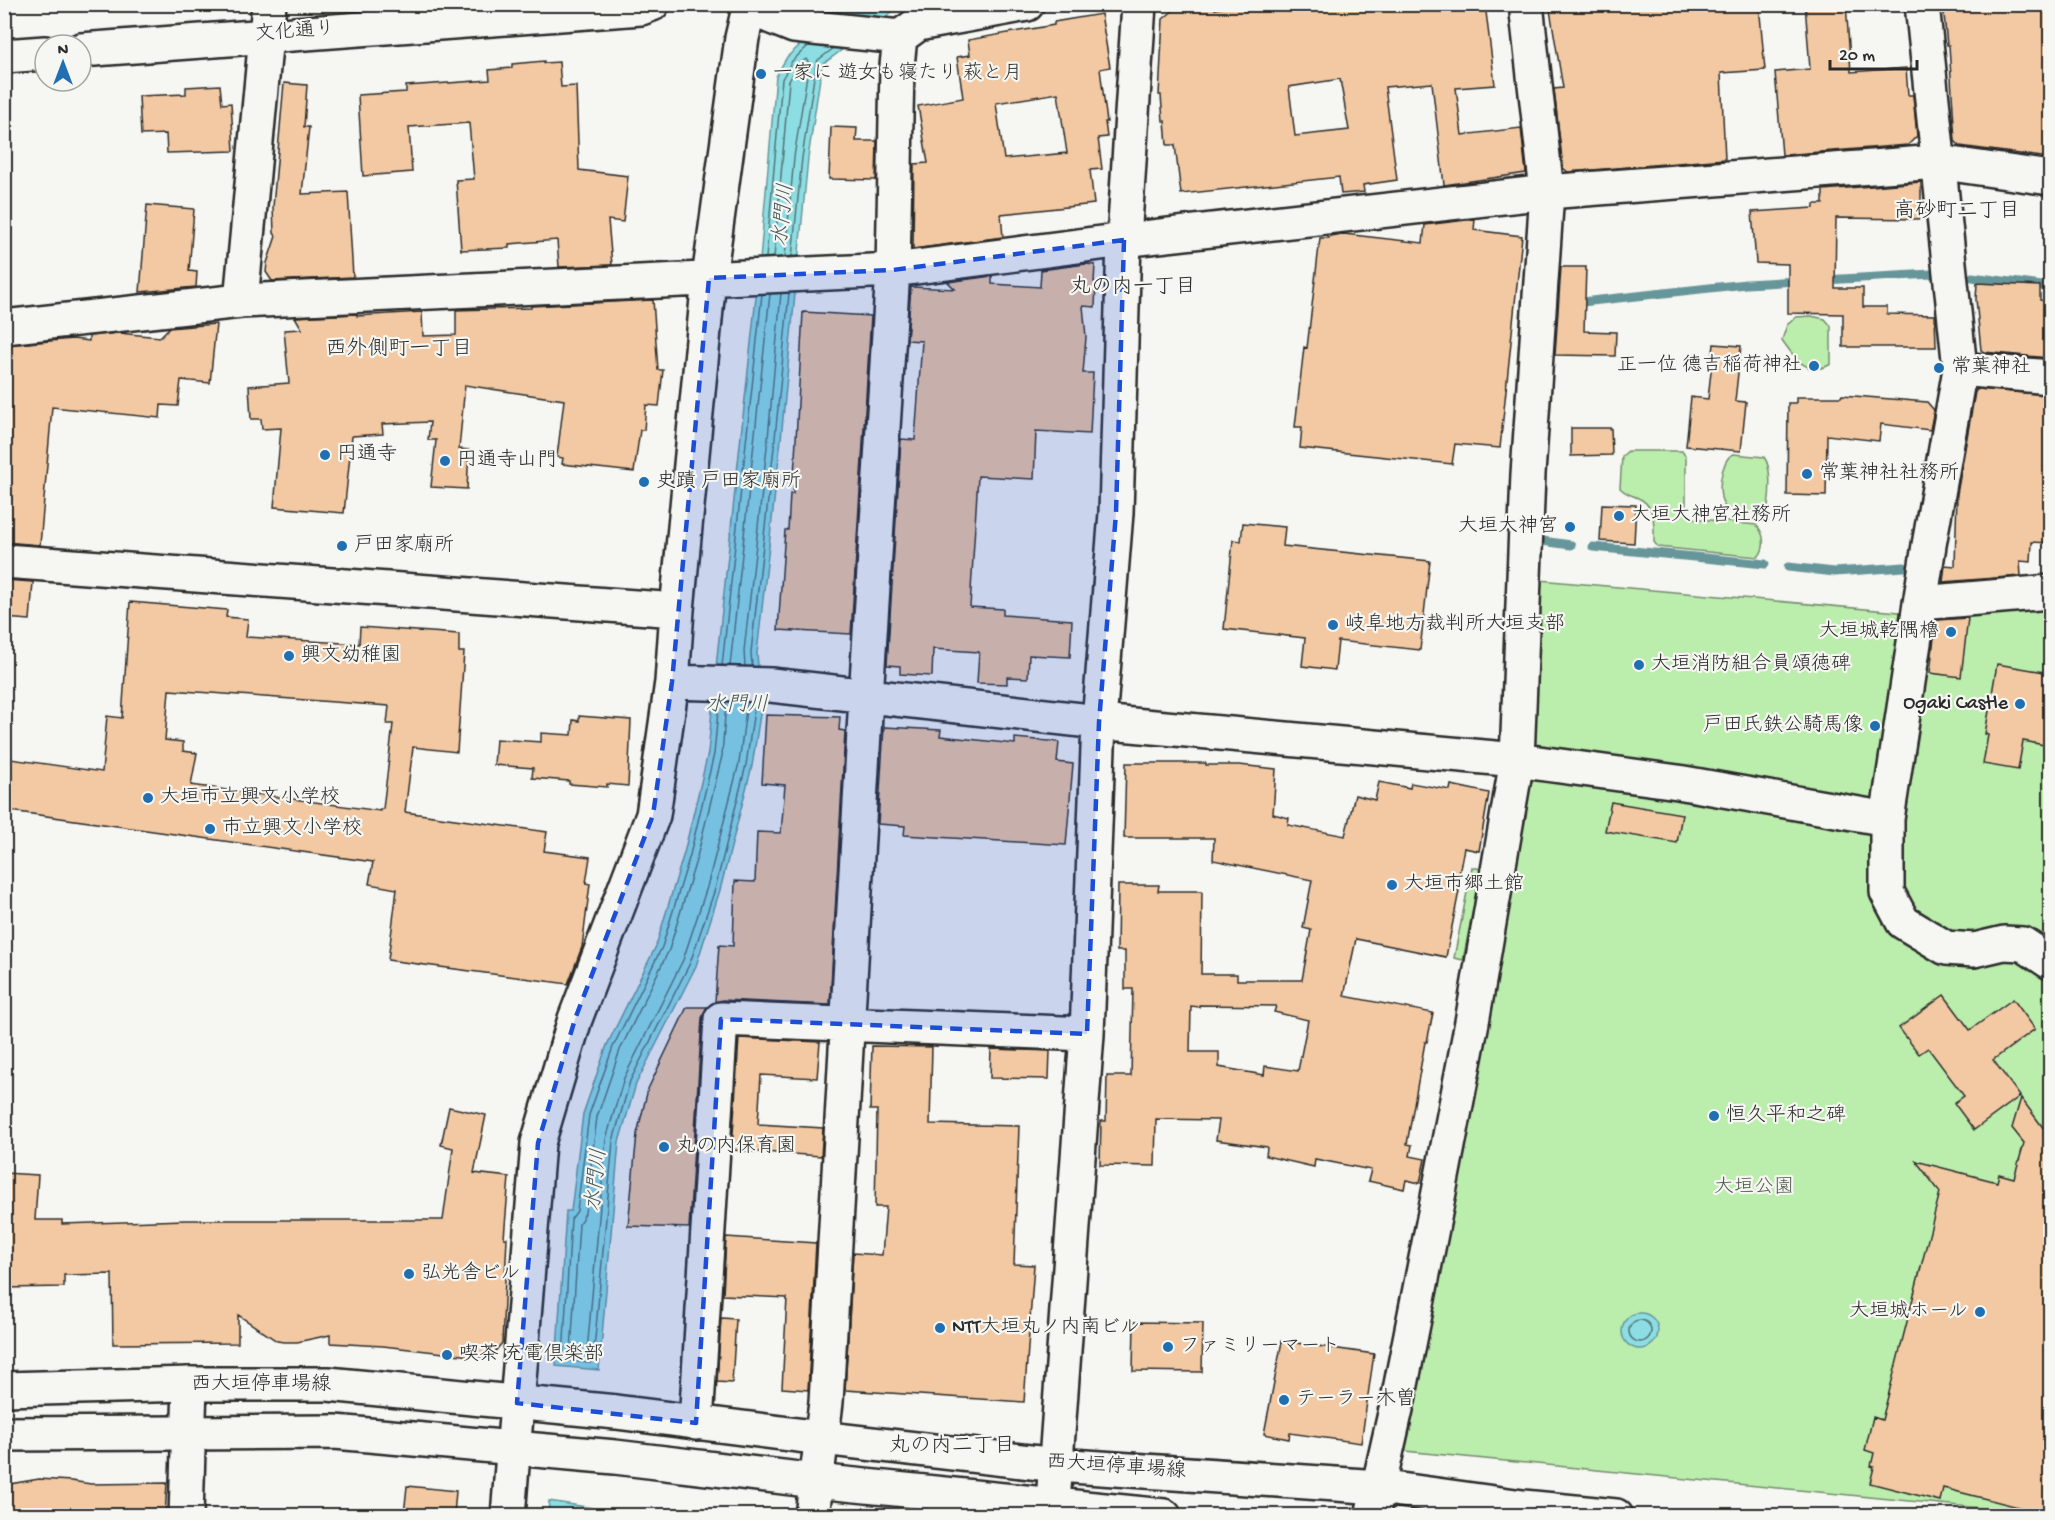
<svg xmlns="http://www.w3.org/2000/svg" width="2055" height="1520" font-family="'Gochi Hand','Klee One',sans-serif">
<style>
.green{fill:#bbedad;stroke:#738c6c;stroke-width:1.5}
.water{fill:#8ddee4;stroke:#66969a;stroke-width:1.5}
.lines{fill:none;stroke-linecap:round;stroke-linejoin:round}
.shore{stroke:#527375;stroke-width:1.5}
.stream{stroke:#66969a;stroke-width:9}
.building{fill:#f2c9a2;stroke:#2b2b2b;stroke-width:1.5;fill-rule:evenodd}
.minor-casing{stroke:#2b2b2b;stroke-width:38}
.major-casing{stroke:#2b2b2b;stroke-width:38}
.minor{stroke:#f6f6f2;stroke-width:33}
.major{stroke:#f6f6f2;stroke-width:33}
.marked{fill:#1d4ed8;fill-opacity:0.2;stroke:#1d4ed8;stroke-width:4.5;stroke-dasharray:12 8;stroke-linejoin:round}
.poi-dot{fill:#1f6fb2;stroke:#f6f6f2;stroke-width:2}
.labels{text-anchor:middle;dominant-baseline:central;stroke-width:4.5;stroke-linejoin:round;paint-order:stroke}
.street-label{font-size:20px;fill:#2b2b2b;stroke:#f6f6f2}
.poi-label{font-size:20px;fill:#2b2b2b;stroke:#f6f6f2;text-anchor:start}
.park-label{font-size:20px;fill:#4f5c4c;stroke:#f6f6f2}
.neighbourhood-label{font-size:21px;fill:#2b2b2b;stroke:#f6f6f2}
.water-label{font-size:21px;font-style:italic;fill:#445859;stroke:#f6f6f2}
</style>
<rect width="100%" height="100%" fill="#f6f6f2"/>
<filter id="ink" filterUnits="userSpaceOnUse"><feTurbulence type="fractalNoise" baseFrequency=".0167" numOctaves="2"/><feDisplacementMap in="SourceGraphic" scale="12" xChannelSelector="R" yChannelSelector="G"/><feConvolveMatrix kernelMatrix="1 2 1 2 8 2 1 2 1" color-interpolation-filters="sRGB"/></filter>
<g filter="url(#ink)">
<!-- green -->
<path class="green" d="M1811,316l14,3 6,7v38c-24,14 -37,-7 -49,-24l5,-15 9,-8z
M1628,451h54l4,6v55l5,6 65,7c9,8 10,23 2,32l-100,-10 -4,-5c0,-14 2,-33 -12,-42 -8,-5 -14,-4 -22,-12l2,-32z
M1733,454l31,3c8,10 6,36 4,49 -8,5 -13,6 -22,7 -6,0 -14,0 -19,-4 -12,-9 -7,-49 6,-55z
M1539,580l360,32 151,-12v915l-645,-64 125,-681z
M1472,867l9,2 -18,91 -9,-2z"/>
<!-- water -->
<path class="water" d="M844,5h57l-79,60 -14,93 -27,281 -24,214 4,55 -9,58 -32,124 -24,76 -60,118 -17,58 -20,228 -43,-4 10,-155h5l12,-97 24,-69 49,-99 28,-93 24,-100 9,-96 43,-397 16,-184 11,-19z
M1622 1331a18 18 0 1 1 36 0a18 18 0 1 1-36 0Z
M549,1501l43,7v7h-44z"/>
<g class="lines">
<!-- shore -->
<path class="shore" d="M792,257l10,-99 14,-94 2,-4 16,-12
M766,258l16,-179 10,-18 16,-15
M774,258l15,-177 9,-16 8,-6 3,4 -15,94 -9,100
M722,666l40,-372
M730,666l40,-372
M745,666l-1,-15 24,-213 13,-145
M752,666l-1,-14 24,-214 14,-145
M719,701l-5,53 -24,101 -28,92 -49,100 -24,68 -12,96 -6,8 -8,138 2,3 25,3 3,-2 20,-220 17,-60 60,-118 25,-74 31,-124 9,-62
M726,702l-4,54 -25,101 -28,93 -49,100 -23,67 -12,96 -6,11 -8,127 2,3 11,1 3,-3 19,-213 18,-61 59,-118 24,-73 32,-124 8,-61
M1629 1331a11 11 0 1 1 22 0a11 11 0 1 1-22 0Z"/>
<!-- stream -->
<path class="stream" d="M1972,277l78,10
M1824,280l108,-6
M1573,303l173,-19 52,-3
M1542,541l29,4
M1593,547l172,17
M1788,567l47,5 69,-5"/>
</g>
<!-- building -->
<path class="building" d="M1181,4h33l1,5 25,-5h118l1,5 21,-2 11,2 25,-5h69l10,81 -39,3 6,47 59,-7 5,45 -82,12 -12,-102 -47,4 12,93 -34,5 1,7 -23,2 -2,-17 -158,17 -6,-49h-8l-2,-24h-2l-2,-26h-2l4,-76zM1340,79l9,51 -54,6 -6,-49z
M1549,4h210l6,66 -44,3 4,86 -157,13 -5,-4 -9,-79 9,-1z
M1805,4h41l5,68 55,-4 2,27h5l4,41 -9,9 -126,10 -7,-83 35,-3z
M1943,4h107v154l-90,-12 -5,-5 -6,-96h-2z
M1101,14l9,53 -10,2 7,53h-2l2,15 -9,1 4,31 -12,1 4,34 -93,10 2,23 -90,12 1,-85 14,-1 -10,-57 45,-8 -6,-41 13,-2 -2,-15 86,-15v-3zM1058,93l9,60 -63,6 -8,-56z
M544,61v2l15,-1 2,25 15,-1 3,84 49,6 -5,46 -15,-2 4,45 -53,2 -2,-27 -48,4v4l-48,2 -5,-70 18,-1 -5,-56 -60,4 3,45 -49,4 -5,-81 48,-3v-6l84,-6 -1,-10 23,-2v-4z
M284,83l23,2 -3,42h5l-7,67 46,-2 5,85 -81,4 -6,-9 1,-9 9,-27 -2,-3 -1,-26z
M220,85l2,19 9,-1 3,48 -67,2 -1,-19 -25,1 -2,-39 47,-2v-7z
M831,127l26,1 -1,13h21l-1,39 -47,-1z
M1921,182v37l-85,-1 -1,70h28v19h24v7l48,1 1,32h-93v-33l-55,-1v-49l-32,-1 -4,-51 62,-4v-4h9v-14z
M147,205l47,4 -5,62 8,1 -1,15 -56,5z
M1475,219l-1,11 48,6 -22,212 -45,-4 -3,20 -152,-16 2,-21h-7l9,-80 3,1 13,-110h9l1,-2 14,-2 79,9 2,-18z
M1086,264l9,1 -1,17h2l-1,25 -12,-1 3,31 -3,36h10l-3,61 -54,-3 -2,48 -56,-3 -8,131 33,2v6l69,5 -2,37 -41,-2 -1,23 -21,-1v7l-30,-1 2,-31 -46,-3 -1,27 -32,-2v-8l-13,-1 14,-226 14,1 7,-99 -15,-1 4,-53 44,2 -7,-7 44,-6v8l48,3 1,-17z
M1561,267h25l-2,64 32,1 -1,24 -60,-1z
M1977,283l63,3v14l10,1v57l-66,-6 -3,-2 -5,-51z
M653,300l5,70h5l-4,36 -13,-1 -2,25h-4l-6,42 -72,-8 1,-6 -6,-1 7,-57 -99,-15 -6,64 10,1 -2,39 -36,-2 5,-47h-8l2,-18 -48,2 1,10 -31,2 -8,77 -70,-6 7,-79 -19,1 -1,-10h-10l-2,-33 40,-3 -5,-53 18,-1 -7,-12 62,-3v2l65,-4 1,24 33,-1v-25l75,-2v-2z
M803,312l68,4 -20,318 -73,-4 7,-100h3l2,-36h3z
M216,324l-6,59 -29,-3 -3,26 -17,-1 -1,13 -108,-11 -12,138 -36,-3v-197l69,-6 16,2v-5l29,-3 42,4 9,-9z
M1714,344l27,2 -6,55 11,1 -5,49 -55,-5 5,-49 17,2z
M1978,389l72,6v148l-18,-1 -1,20 -11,-1 1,15 -78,6 2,-17 10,1 2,-72 18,-102z
M1842,395l85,7 7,8 -4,20 -49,-6 -2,17 -52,-6 -1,61 -39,-1 1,-92h8v-6h45z
M1571,428h40l1,27 -41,1z
M1602,504l34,1 -2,38 -34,-2z
M1243,523l42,4 -2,19 147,15 -10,89 -82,-9 -3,29 -33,-4 3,-28 -81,-9 9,-89 8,1z
M4,580l29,2 -3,38 -26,-2z
M130,602l97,8 -1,7 22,2 -2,18 113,7 1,-17 99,7v18h5l-7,100 -44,-5 -8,65 142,20 -3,19 46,6 -4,26 4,1 -8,63 -14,37 -180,-24 9,-71 -28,-5 4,-22 -369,-52v-52l98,14 5,-56 15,2zM169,690l220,16 -2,18h6l-10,85h-3v2l-189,-26 6,-32 -14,-2v-9l-18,-2z
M1968,618l-7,59 -31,-4 6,-53z
M1997,664l53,9v73l-27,-5 -5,29 -35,-6 5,-29 -3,-1z
M766,715l74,2 -1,13 6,1 -15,274 -108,-5 -7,2 4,-57 14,1 2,-65 20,1 2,-50 24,1 4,-48 -23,-2z
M579,716l52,4 -3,66 -21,-2v3l-38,-3v-3l-37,-3 1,-10 -39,-3 2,-26 45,3v-9l31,2 1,-15 6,1z
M884,727l57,3 -1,6 75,8v-6l44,4 -2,20 16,2 -7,81 -162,-10 1,-9 -27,-2z
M1126,763h80v2h33l37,4 -3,45 16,4 -1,7 57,11 10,-41 20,5 4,-18 31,6 1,-5 39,7 1,-5 38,8 -10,58 -15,-3 -8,42 3,1 -13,66 -90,-18 -12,57 89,17 -6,29h-2l-18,102 5,1 -2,11 15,3 -5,24 -14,-3 -2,9 -36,-8 3,-11 -56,-11 -1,8 -48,-11 1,-9 -51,-7 3,-20 -63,-1 -1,47 -55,-1 1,-44h5l1,-45h24l2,-87h-8v-38h-8l1,-66h41l-1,6h44l-1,83h36v6h65l9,-50 -8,-2 9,-48 -99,-20 1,-22h-90zM1199,1005l77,1 -2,6 34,8 -10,51 -33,-5 -1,9 -45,-8v-15h-29l1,-46 8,1z
M1611,802l71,12 -5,29 -72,-12z
M1944,995l26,35 43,-31 22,30 -42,31 27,36 -46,34 -20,-27 10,-7 -36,-48 -9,6 -20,-26z
M687,1007h20l-5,11 -13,210 -61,-2 9,-92 11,-45z
M739,1038l81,4 -3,36 -56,-3 -3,49 65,4 -2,28 -89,-6z
M872,1046l60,1 -2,77 89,2 -5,138 20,1 -10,137 -179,-12 8,-137 29,2 4,-48h-11l2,-97h-7z
M991,1049l59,2 -1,28 -59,-1z
M2021,1098l29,39v378l-107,-27 -3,13 -70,-18 4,-16 -3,-1 3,-13 -9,-3 8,-33 9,3 58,-228 -24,-31 81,21 2,-8 15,4 10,-35 -12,-15z
M449,1107l37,8 -12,58 35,4 -5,61h3l-5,105 -10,12 -13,2 -96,-11 -53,-3v-8l-33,7h-13l-7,-1 -39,-26v28l-125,1 -1,-70 -48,1v12l-60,1v-115l34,2 -3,45h27v4l124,-4h257l10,-72 -12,-3z
M726,1237l90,6 -8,147 -26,-2 5,-90 -64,-3z
M721,1318l15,1 -4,64 -15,-1z
M1134,1322l69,1 -1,49 -69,-1z
M1282,1341l92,13 -13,89 -71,-10 -1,6 -25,-5z
M39,1479l32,2 20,3 76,-1 -2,32h-161v-30z
M407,1486l49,5 -2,24h-50z"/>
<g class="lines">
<!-- minor casing -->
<g class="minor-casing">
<path id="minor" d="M747,4l2,4 45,18 106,11 18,-13 109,-20
M1922,4l38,365 -31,176 -42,274v73l16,30 43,26 28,2 30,-7 19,1 27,18
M81,50l560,-42 11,-4
M4,56l41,-3
M241,301l28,-297
M4,327l237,-26 652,-31 231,-30 423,-48 390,-30 113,16
M1960,369l90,8
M4,561l673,49
M1920,603l130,-11
M672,682l99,3 328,37 418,38 161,22 209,37
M696,1423l25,-404 366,15
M186,1516l4,-132
M508,1516l30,-373 37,-124 78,-204 19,-133 5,-72 32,-332 33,-240 7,-30
M812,1516l14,-114 40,-705 27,-427 4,-204 3,-29
M1052,1516l35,-482 12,-312 17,-209 8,-273 15,-236
M1372,1516l26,-116 36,-182 38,-196 45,-262 11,-286 19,-282 -21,-188"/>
</g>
<!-- major casing -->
<g class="major-casing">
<path id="major" d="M4,1389l186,-5h138l288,28 205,26 236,27 322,22 144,20 93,9
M4,1434l331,-2 280,25 201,24 348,35"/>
</g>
<!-- minor -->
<use href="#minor" class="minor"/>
<!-- major -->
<use href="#major" class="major"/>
</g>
</g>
<!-- marked area -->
<path class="marked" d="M1124,240l-8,273 -17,209 -12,312 -366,-15 -25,404 -179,-20 21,-260 37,-124 78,-204 19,-133 37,-404 184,-8z"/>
<!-- markers -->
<g class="poi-dot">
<circle cx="761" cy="74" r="6"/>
<circle cx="1814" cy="366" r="6"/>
<circle cx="1939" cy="368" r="6"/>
<circle cx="325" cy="455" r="6"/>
<circle cx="445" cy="461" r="6"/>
<circle cx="1807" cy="474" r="6"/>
<circle cx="644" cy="482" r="6"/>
<circle cx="1619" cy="516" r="6"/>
<circle cx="1570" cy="527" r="6"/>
<circle cx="342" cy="546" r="6"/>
<circle cx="1333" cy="625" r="6"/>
<circle cx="1951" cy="632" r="6"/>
<circle cx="289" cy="656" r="6"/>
<circle cx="1639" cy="665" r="6"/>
<circle cx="2020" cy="704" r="6"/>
<circle cx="1875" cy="726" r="6"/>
<circle cx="148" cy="798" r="6"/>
<circle cx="210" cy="829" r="6"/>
<circle cx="1392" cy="885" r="6"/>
<circle cx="1714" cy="1116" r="6"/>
<circle cx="664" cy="1147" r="6"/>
<circle cx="409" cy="1274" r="6"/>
<circle cx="1980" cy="1312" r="6"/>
<circle cx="940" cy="1328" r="6"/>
<circle cx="1168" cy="1347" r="6"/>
<circle cx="447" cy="1355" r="6"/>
<circle cx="1284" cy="1400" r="6"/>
</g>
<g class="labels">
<!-- street labels -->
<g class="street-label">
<text transform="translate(295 33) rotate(-4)">文化通り</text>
<text x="261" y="1385">西大垣停車場線</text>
<text transform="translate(1116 1468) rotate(4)">西大垣停車場線</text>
</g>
<!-- poi labels -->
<g class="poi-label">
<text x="773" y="74">一家に 遊女も寝たり 萩と月</text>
<text x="1802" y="366" text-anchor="end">正一位 德吉稲荷神社</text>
<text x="1951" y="368">常葉神社</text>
<text x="337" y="455">円通寺</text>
<text x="457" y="461">円通寺山門</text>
<text x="1819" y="474">常葉神社社務所</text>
<text x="656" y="482">史蹟 戸田家廟所</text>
<text x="1631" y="516">大垣大神宮社務所</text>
<text x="1558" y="527" text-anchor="end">大垣大神宮</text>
<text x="354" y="546">戸田家廟所</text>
<text x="1345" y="625">岐阜地方裁判所大垣支部</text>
<text x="1939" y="632" text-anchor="end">大垣城乾隅櫓</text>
<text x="301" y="656">興文幼稚園</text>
<text x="1651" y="665">大垣消防組合員頌徳碑</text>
<text x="2008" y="704" text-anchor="end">Ogaki Castle</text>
<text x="1863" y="726" text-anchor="end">戸田氏鉄公騎馬像</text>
<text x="160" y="798">大垣市立興文小学校</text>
<text x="222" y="829">市立興文小学校</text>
<text x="1404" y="885">大垣市郷土館</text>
<text x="1726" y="1116">恒久平和之碑</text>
<text x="676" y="1147">丸の内保育園</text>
<text x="421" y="1274">弘光舎ビル</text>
<text x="1968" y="1312" text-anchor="end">大垣城ホール</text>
<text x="952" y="1328">NTT大垣丸ノ内南ビル</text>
<text x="1180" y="1347">ファミリーマート</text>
<text x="459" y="1355">喫茶 充電倶楽部</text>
<text x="1296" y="1400">テーラー木曽</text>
</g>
<!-- park labels -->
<g class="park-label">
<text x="1754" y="1188">大垣公園</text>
</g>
<!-- neighbourhood labels -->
<g class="neighbourhood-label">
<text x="1957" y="212">高砂町二丁目</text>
<text x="1133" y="288">丸の内一丁目</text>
<text x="399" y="350">西外側町一丁目</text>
<text x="952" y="1447">丸の内二丁目</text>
</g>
<!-- water labels -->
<g class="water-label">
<text transform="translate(785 215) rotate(-84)">水門川</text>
<text x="737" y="706">水門川</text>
<text transform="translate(598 1180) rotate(-84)">水門川</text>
</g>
</g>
<!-- margin -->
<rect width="2055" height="1520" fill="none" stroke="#f6f6f2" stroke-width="24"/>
<rect x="12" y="12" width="2031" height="1496" fill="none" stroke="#2b2b2b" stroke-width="2" filter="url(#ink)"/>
<!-- north arrow -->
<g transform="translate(63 63)"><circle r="28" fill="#f6f6f2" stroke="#a5a5a2" stroke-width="1.5"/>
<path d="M0-4.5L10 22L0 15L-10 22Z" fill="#1f6fb2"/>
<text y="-9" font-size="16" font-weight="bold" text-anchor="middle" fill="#2b2b2b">N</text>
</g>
<!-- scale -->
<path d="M1830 60v9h87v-9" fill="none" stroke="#2b2b2b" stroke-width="3"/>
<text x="1839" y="60" font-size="18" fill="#2b2b2b" stroke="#f6f6f2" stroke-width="4.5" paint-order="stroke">20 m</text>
</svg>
